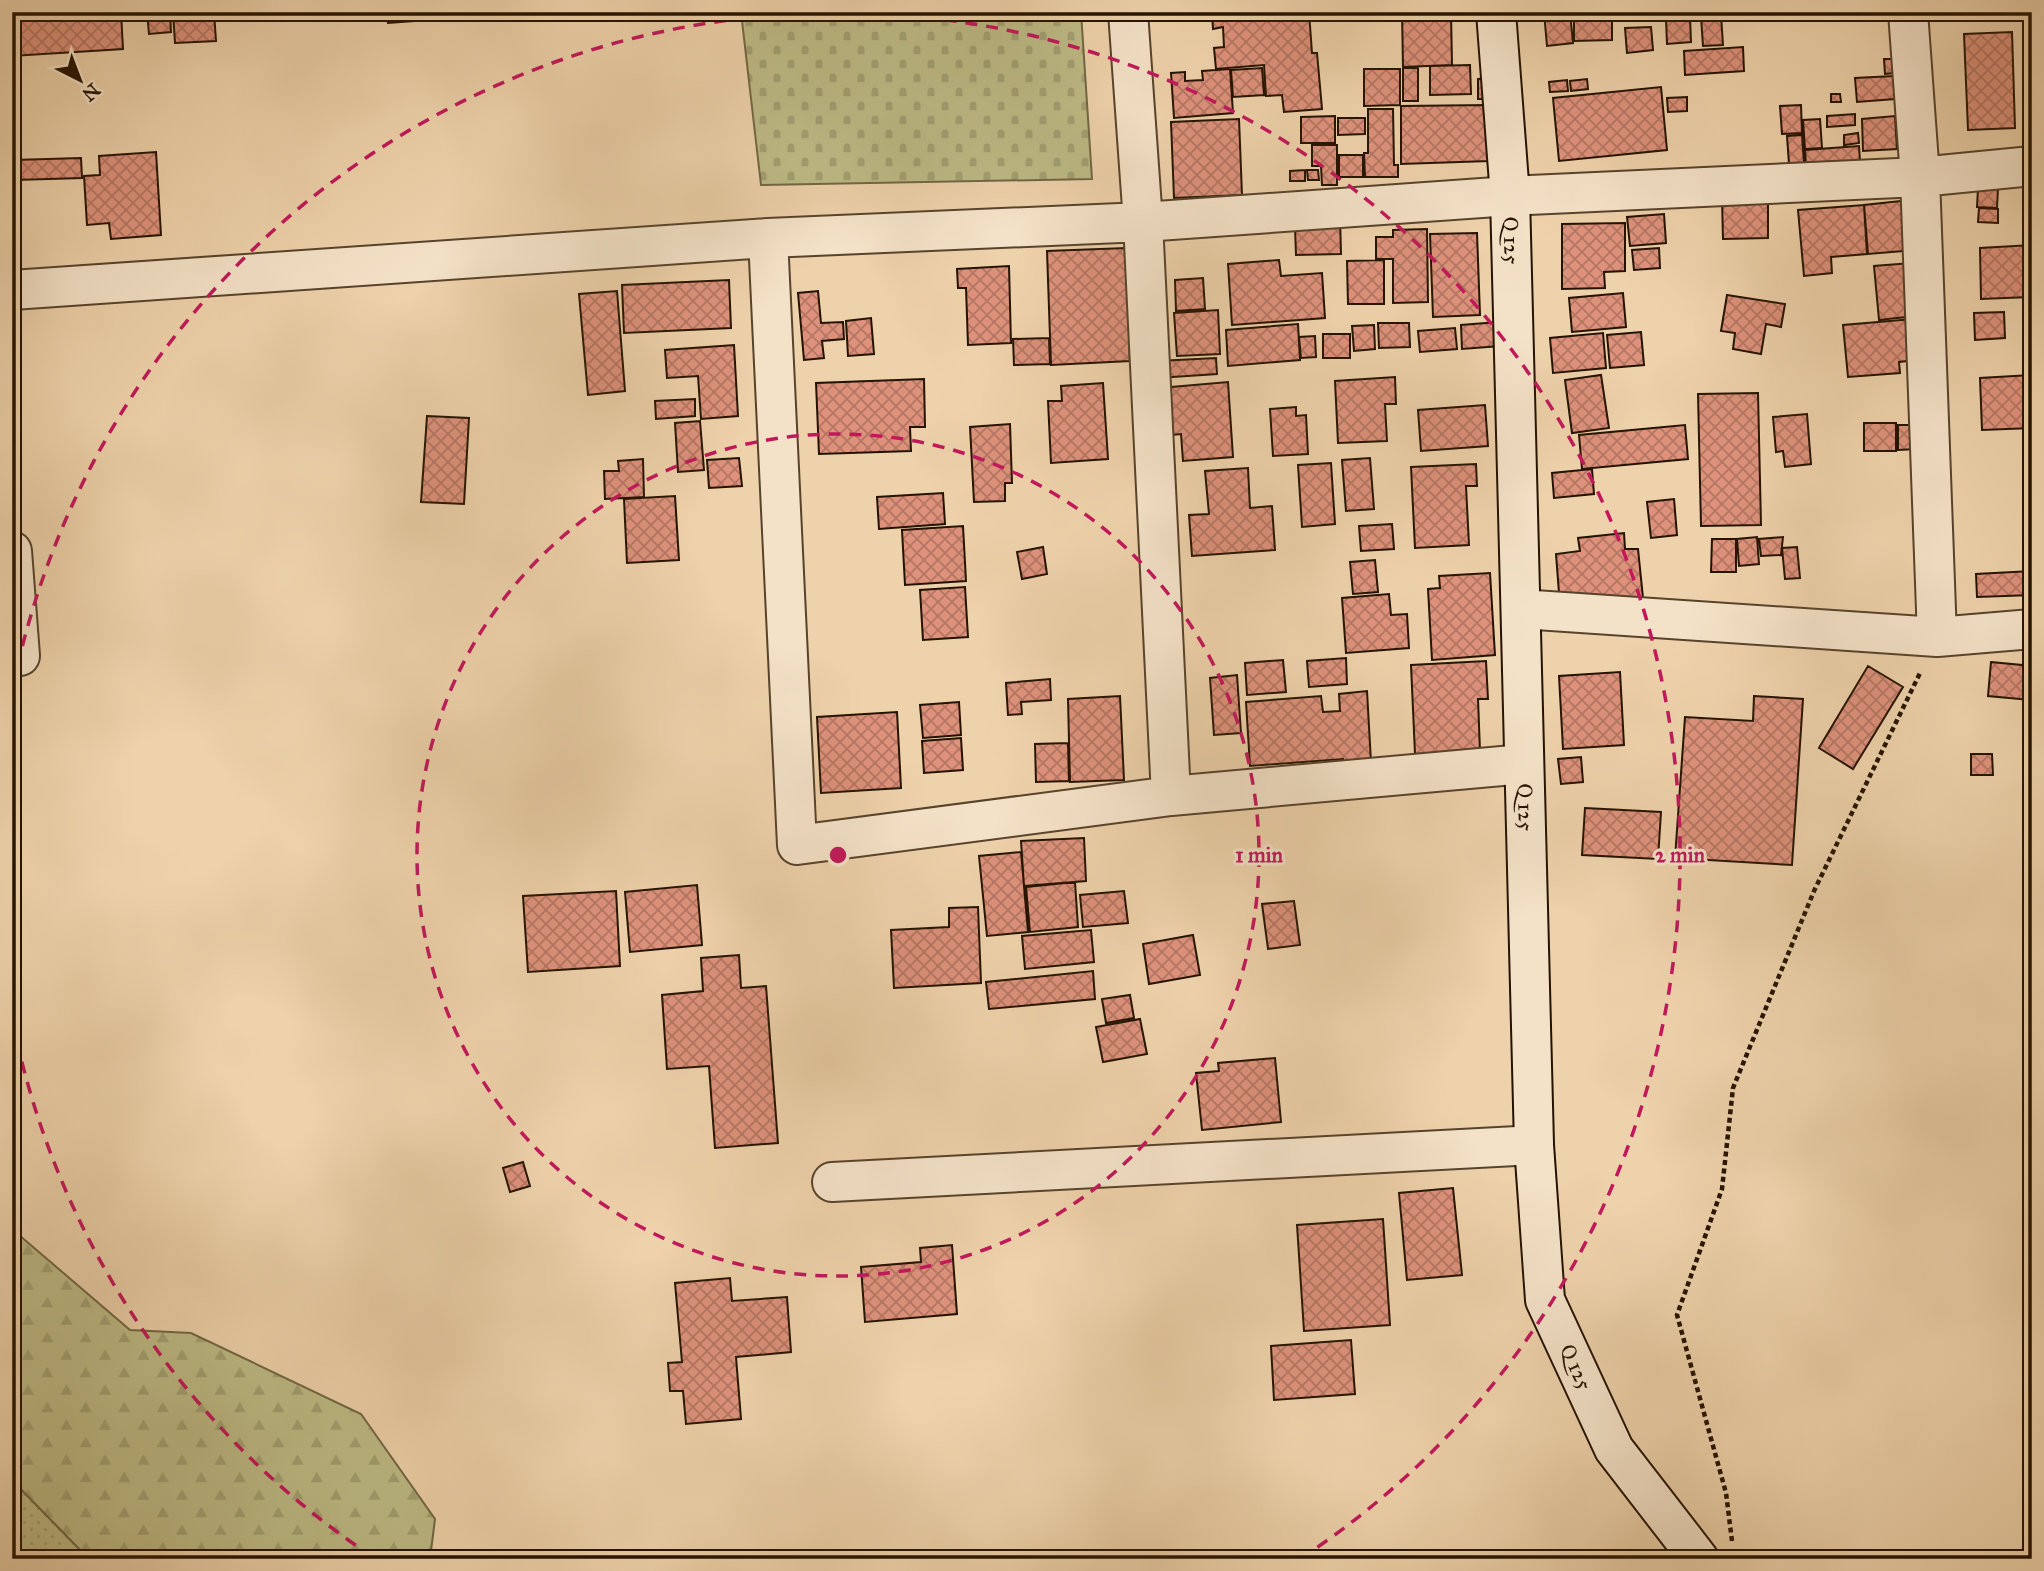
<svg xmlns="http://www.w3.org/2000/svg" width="2044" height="1571" font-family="'IM FELL Great Primer',serif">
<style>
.grass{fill:url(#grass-dots);stroke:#716744;stroke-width:2}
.forest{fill:url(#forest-firs);stroke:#716744;stroke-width:2}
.cemetery{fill:url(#cemetery-stones);stroke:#716744;stroke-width:2}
.building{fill:url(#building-cross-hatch);stroke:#251301;stroke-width:2}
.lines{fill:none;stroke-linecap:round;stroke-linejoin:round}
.street-casing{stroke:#57432c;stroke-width:42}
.secondary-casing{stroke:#251301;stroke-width:42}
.path{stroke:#251301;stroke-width:4.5;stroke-dasharray:5 3.5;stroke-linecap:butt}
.street{stroke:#f4e2c8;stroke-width:38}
.secondary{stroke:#f4e2c8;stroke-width:38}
.ring{fill:none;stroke:#c2185b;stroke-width:3.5;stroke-dasharray:12 9}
.labels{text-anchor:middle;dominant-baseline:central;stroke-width:6;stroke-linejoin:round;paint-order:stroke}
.street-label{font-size:21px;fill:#251301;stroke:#f4e2c8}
.centre{fill:#c2185b;stroke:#f4e2c8;stroke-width:3.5}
.ring-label{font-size:21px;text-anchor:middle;font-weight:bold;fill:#c2185b;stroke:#f4e2c8;stroke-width:6;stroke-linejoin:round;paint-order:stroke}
</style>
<defs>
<pattern id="grass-dots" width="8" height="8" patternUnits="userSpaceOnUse" patternTransform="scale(1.75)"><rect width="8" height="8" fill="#bdbb86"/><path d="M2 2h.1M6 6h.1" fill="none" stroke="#a2a072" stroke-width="1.8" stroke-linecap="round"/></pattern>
<pattern id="forest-firs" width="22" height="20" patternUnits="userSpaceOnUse" patternTransform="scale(1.75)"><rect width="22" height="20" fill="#bdbb86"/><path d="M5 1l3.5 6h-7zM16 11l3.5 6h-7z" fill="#a2a072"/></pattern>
<pattern id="cemetery-stones" width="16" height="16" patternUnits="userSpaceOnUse" patternTransform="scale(1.75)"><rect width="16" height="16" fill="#bdbb86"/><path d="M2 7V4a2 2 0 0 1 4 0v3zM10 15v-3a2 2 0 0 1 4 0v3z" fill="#a2a072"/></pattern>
<pattern id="building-cross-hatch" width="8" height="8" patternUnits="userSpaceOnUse" patternTransform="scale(1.75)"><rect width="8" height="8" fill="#de927c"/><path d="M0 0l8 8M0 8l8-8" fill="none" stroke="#b47663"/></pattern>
</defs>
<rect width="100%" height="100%" fill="#eed2ab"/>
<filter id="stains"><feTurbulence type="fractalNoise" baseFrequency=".00286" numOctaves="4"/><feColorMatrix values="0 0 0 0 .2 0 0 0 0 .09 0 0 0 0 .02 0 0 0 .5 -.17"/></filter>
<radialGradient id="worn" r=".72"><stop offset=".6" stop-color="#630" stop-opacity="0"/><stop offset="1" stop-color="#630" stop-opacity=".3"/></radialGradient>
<!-- grass -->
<path class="grass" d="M12,1480l77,79h-77z"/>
<!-- forest -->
<path class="forest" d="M12,1229l118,101 61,3 170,81 74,105 -5,40h-341l-77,-79z"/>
<!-- cemetery -->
<path class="cemetery" d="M741,12h340l11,167 -331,6z"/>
<!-- building -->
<path class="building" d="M121,12l2,37 -111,7v-42z
M147,12h23l1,20 -22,2z
M173,12h41l2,29 -41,2z
M232,12h45l-45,3z
M387,12h69v6l-68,5z
M1212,12h97l3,41h5l5,56 -38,3 -2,-17 -16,1 -2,-31 -48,4 -2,-21 10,-1 -1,-20 -10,2z
M1402,12h49l1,53 -49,2z
M1544,12h26l3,31 -26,3z
M1574,12h38v28l-38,1z
M2000,12h32v1l-32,2z
M1721,15l2,30 -20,1 -2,-29z
M1690,17l1,25 -24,2 -1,-25z
M1651,27l2,23 -26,3 -2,-25z
M2012,32l3,96 -47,2 -4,-96z
M1743,47l1,24 -59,4 -1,-24z
M1884,59h9l1,14 -9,1z
M1470,65l1,29 -41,1v-29z
M1262,68l2,27 -31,2 -2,-27z
M1403,68h15v33h-15z
M1230,69l3,44 -59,5 -3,-45 14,-1v9l18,-1 -1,-9z
M1364,69h36v36l-36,1z
M1894,76l1,23 -38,3 -2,-24z
M1494,78v21h-16v-20z
M1587,79l1,10 -17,2 -1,-10z
M1567,80l1,11 -18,1 -1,-10z
M1661,87l6,63 -108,11 -6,-63z
M1831,94h9l1,8h-10z
M1687,97v14l-19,1 -1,-14z
M1489,105v56l-88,3v-58z
M1801,105l1,28 -20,1 -2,-28z
M1368,109h25l1,56h4v12h-33l-1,-24h4z
M1855,114v11l-28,2v-11z
M1335,116v27h-34v-26z
M1895,116l2,33 -34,2 -1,-32z
M1338,118h27v16l-27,1z
M1239,119l3,76 -68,3 -3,-76z
M1820,119l2,29 -17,1 -2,-29z
M1858,133l1,10 -15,2v-10z
M1802,135l2,28 -15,1 -2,-28z
M1312,145h25v40h-15l-1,-19h-9z
M1859,146l1,15 -54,4 -1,-15z
M156,152l5,83 -50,4 -2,-16 -22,2 -3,-49 16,-1 -1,-19z
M1339,155h24v22h-24z
M81,158l1,20 -67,2 -1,-20z
M1305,170v11h-15v-10z
M1307,170h11l1,10h-11z
M1978,188h20l-1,20 -20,-1z
M1768,198v40l-45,1 -1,-40z
M1910,200l5,50 -47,4 -4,-49z
M1864,205l3,49 -36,3 1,16 -28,3 -6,-66z
M1979,208l19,1v14l-20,-1z
M1664,214l2,29 -36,3 -3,-29z
M1340,218l1,36 -45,1 -1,-28z
M1625,223v48l-21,1 1,16 -43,1v-65z
M1427,229l1,73 -35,1v-44h-17v-22h17v-7z
M1477,233l3,82 -47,2 -3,-83z
M2032,245l-2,52 -49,2 -1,-51z
M1126,248l4,113 -79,4 -4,-114z
M1659,248l1,20 -26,2 -2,-20z
M1279,260l2,16 41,-3 3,45 -93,7 -4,-61z
M1384,260v44h-36l-1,-43z
M1911,263l5,53 -37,4 -5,-54z
M1009,266l2,77 -43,2 -2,-57h-8l-1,-19z
M1203,278l2,31 -29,2 -1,-31z
M729,280l2,48 -107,5 -2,-48z
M617,291l8,100 -37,4 -9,-101z
M818,291l3,32 22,-1 1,17 -22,2 2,17 -20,2 -6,-67z
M1623,293l3,34 -54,5 -3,-34z
M1727,295l58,9 -4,23 -15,-3 -5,30 -28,-5 2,-16 -14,-2z
M1218,310l2,44 -43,2 -3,-43z
M2004,312l1,26 -30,2 -1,-27z
M871,318l3,36 -26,2 -2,-35z
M1913,319l3,41 -17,2 1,11 -52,4 -5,-52z
M1498,322l2,24 -38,3 -1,-24z
M1378,323h31l1,24 -31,1z
M1298,324l2,36 -72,6 -2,-36z
M1374,325l1,24 -21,2 -2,-25z
M1455,328l2,21 -37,3 -2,-21z
M1641,332l3,33 -34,3 -3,-33z
M1603,333l3,35 -53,5 -3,-35z
M1323,334h27v24h-27z
M1315,336l1,21 -15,1 -2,-21z
M1049,338l1,26 -36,1 -1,-26z
M734,345l4,71 -37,3 -3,-43 -31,2 -2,-28z
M1216,358l1,16 -59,4v-17z
M1601,375l8,53 -37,5 -7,-53z
M2031,375l1,53 -50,2 -2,-52z
M1395,377l1,27h-11l2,37 -49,2 -3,-62z
M924,379l1,48h-15l1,24 -92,3 -3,-71z
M1228,382l5,75 -50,4 -2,-27 -18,2 -3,-48z
M1103,383l5,76 -57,4 -3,-62h14l-1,-15z
M1758,393l3,132 -60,1 -3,-132z
M695,399v17l-39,3 -1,-18z
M1485,405l3,41 -67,5 -3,-41z
M1296,407v9l10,-1 2,39 -35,2 -3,-47z
M1807,414l4,50 -26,3 -2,-16 -7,1 -3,-35z
M427,416l42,2 -5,86 -43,-2z
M700,421l4,49 -26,2 -3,-49z
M1864,423h32v28h-32z
M1010,424l2,59h-7v18l-31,1 -4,-75z
M1685,425l3,34 -106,10 -3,-34z
M1898,425h19v24l-19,1z
M739,458l3,28 -33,2 -2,-28z
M1370,458l4,51 -28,2 -4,-51z
M643,459l1,38 -39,2 -1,-28h15l-1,-10z
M1331,463l4,61 -33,3 -4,-62z
M1476,464l1,22h-11l3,59 -54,3 -4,-81z
M1248,468l2,40 22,-2 3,44 -83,6 -3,-41 20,-1 -4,-43z
M1592,469l2,25 -40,4 -2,-25z
M943,493l2,31 -66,5 -2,-32z
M675,496l4,64 -52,3 -3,-64z
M1674,499l3,36 -26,3 -4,-36z
M1392,524l2,25 -33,2 -2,-25z
M963,526l3,55 -61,4 -3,-55z
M1624,533l1,16h13l5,49 -83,8 -4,-52 24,-3 -2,-13z
M1757,537l2,27 -20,2 -2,-27z
M1783,537l-2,18 -20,1 -2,-17z
M1712,539h24v33h-25z
M1043,547l4,27 -25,5 -5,-27z
M1797,547l3,31 -15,1 -3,-31z
M1375,560l3,32 -25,2 -3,-32z
M2032,571v24l-55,2 -1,-23z
M1490,573l5,82 -63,5 -4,-71 12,-1 -1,-12z
M965,587l3,50 -45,3 -3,-50z
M1389,594l2,21 16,-1 2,34 -63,5 -4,-55z
M1346,658l1,26 -38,3 -2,-26z
M1283,660l3,32 -39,3 -2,-32z
M1486,661l2,38h-10l2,52 -65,3 -4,-89z
M1991,662l41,4 -2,34 -42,-4z
M1868,666l35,21 -50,82 -34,-21z
M1620,672l4,73 -61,4 -4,-73z
M1237,675l4,58 -27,2 -4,-57z
M1050,679l1,21 -30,2 1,12 -14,1 -2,-32z
M1367,691l4,71 -28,1v-4l-93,7 -4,-64 75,-6 2,16 17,-1 -1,-17z
M1120,696l4,84 -54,2 -2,-83z
M1754,696l49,3 -11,166 -117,-7 10,-141 68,4z
M959,702l2,33 -38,3 -3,-33z
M897,712l4,76 -80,5 -4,-76z
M961,738l2,32 -39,3 -2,-32z
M1068,743l1,38 -33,1 -1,-38z
M1971,754h21l1,21h-22z
M1581,757l2,25 -22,2 -3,-25z
M1585,808l76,4 -3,47 -76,-4z
M1084,838l2,43 -62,5 -3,-45z
M1021,852l7,80 -41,4 -8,-80z
M1075,882l3,45 -48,5 -4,-45z
M697,885l5,60 -72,7 -5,-60z
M616,891l4,75 -92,6 -5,-76z
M1124,891l4,32 -45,4 -3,-32z
M1294,901l6,44 -32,4 -6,-45z
M978,907l3,76 -87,5 -3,-58 58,-3v-19z
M1091,930l3,32 -69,7 -3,-33z
M1193,935l7,40 -51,9 -6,-40z
M739,955l2,33 25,-2 12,157 -63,5 -6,-82 -42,3 -5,-74 41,-4 -2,-33z
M1093,971l2,28 -106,10 -3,-27z
M1130,995l4,23 -28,5 -4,-24z
M1140,1019l7,35 -44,8 -7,-35z
M1275,1058l6,64 -79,8 -6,-57 23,-2 -1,-8z
M523,1162l7,24 -20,6 -7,-24z
M1453,1188l9,87 -55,5 -8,-87z
M1383,1219l7,106 -86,6 -7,-106z
M952,1245l5,69 -92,8 -4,-55 60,-5 -1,-14z
M730,1278l2,23 55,-4 4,55 -55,5 5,62 -55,5 -3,-33h-13l-2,-28 14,-1 -7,-79z
M1351,1340l4,54 -81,6 -3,-54z"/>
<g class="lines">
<!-- street casing -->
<g class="street-casing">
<path id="street" d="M1128,12l15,210 28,574
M1908,12l12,165 17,460
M768,238l29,607 374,-49 353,-32
M12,290l756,-52 375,-16 367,-26 410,-19 112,-11
M12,551l8,105h-8
M1521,609l416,28 95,-8
M832,1182l702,-37"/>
</g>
<!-- secondary casing -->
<g class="secondary-casing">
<g id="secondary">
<path id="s1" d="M1496,12l14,184 24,949 11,155 69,149 85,110"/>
</g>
</g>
<!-- path -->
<path class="path" d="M1732,1541l-6,-48 -49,-178 45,-126 11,-101 81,-197 107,-220"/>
<!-- street -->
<use href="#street" class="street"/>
<!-- secondary -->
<use href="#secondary" class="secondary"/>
</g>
<!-- distance rings -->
<g class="ring">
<circle cx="838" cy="855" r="421"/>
<path d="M373 1557A842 842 0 0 1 13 1023M13 687A842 842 0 1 1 1303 1557"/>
</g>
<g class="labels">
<!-- street labels -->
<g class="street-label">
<text stroke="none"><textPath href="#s1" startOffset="229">Q 125</textPath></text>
<text stroke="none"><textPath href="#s1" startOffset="796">Q 125</textPath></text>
<text stroke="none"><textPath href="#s1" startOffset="1363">Q 125</textPath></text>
</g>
</g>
<circle cx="838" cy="855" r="10" class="centre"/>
<g class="ring-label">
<text x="1259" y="862">1 min</text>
<text x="1680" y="862">2 min</text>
</g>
<!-- margin -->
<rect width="2044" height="1571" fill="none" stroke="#eed2ab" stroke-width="42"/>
<rect x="14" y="14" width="2016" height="1543" fill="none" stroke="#251301" stroke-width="3.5"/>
<rect x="21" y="21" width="2002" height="1529" fill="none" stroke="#251301" stroke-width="2"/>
<!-- north arrow -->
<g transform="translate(80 80) rotate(138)" stroke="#f4e2c8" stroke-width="5" paint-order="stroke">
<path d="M0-5L12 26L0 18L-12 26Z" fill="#251301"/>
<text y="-10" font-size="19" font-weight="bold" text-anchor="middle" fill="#251301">N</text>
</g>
<rect width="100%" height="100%" filter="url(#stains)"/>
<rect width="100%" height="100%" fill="url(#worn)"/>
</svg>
